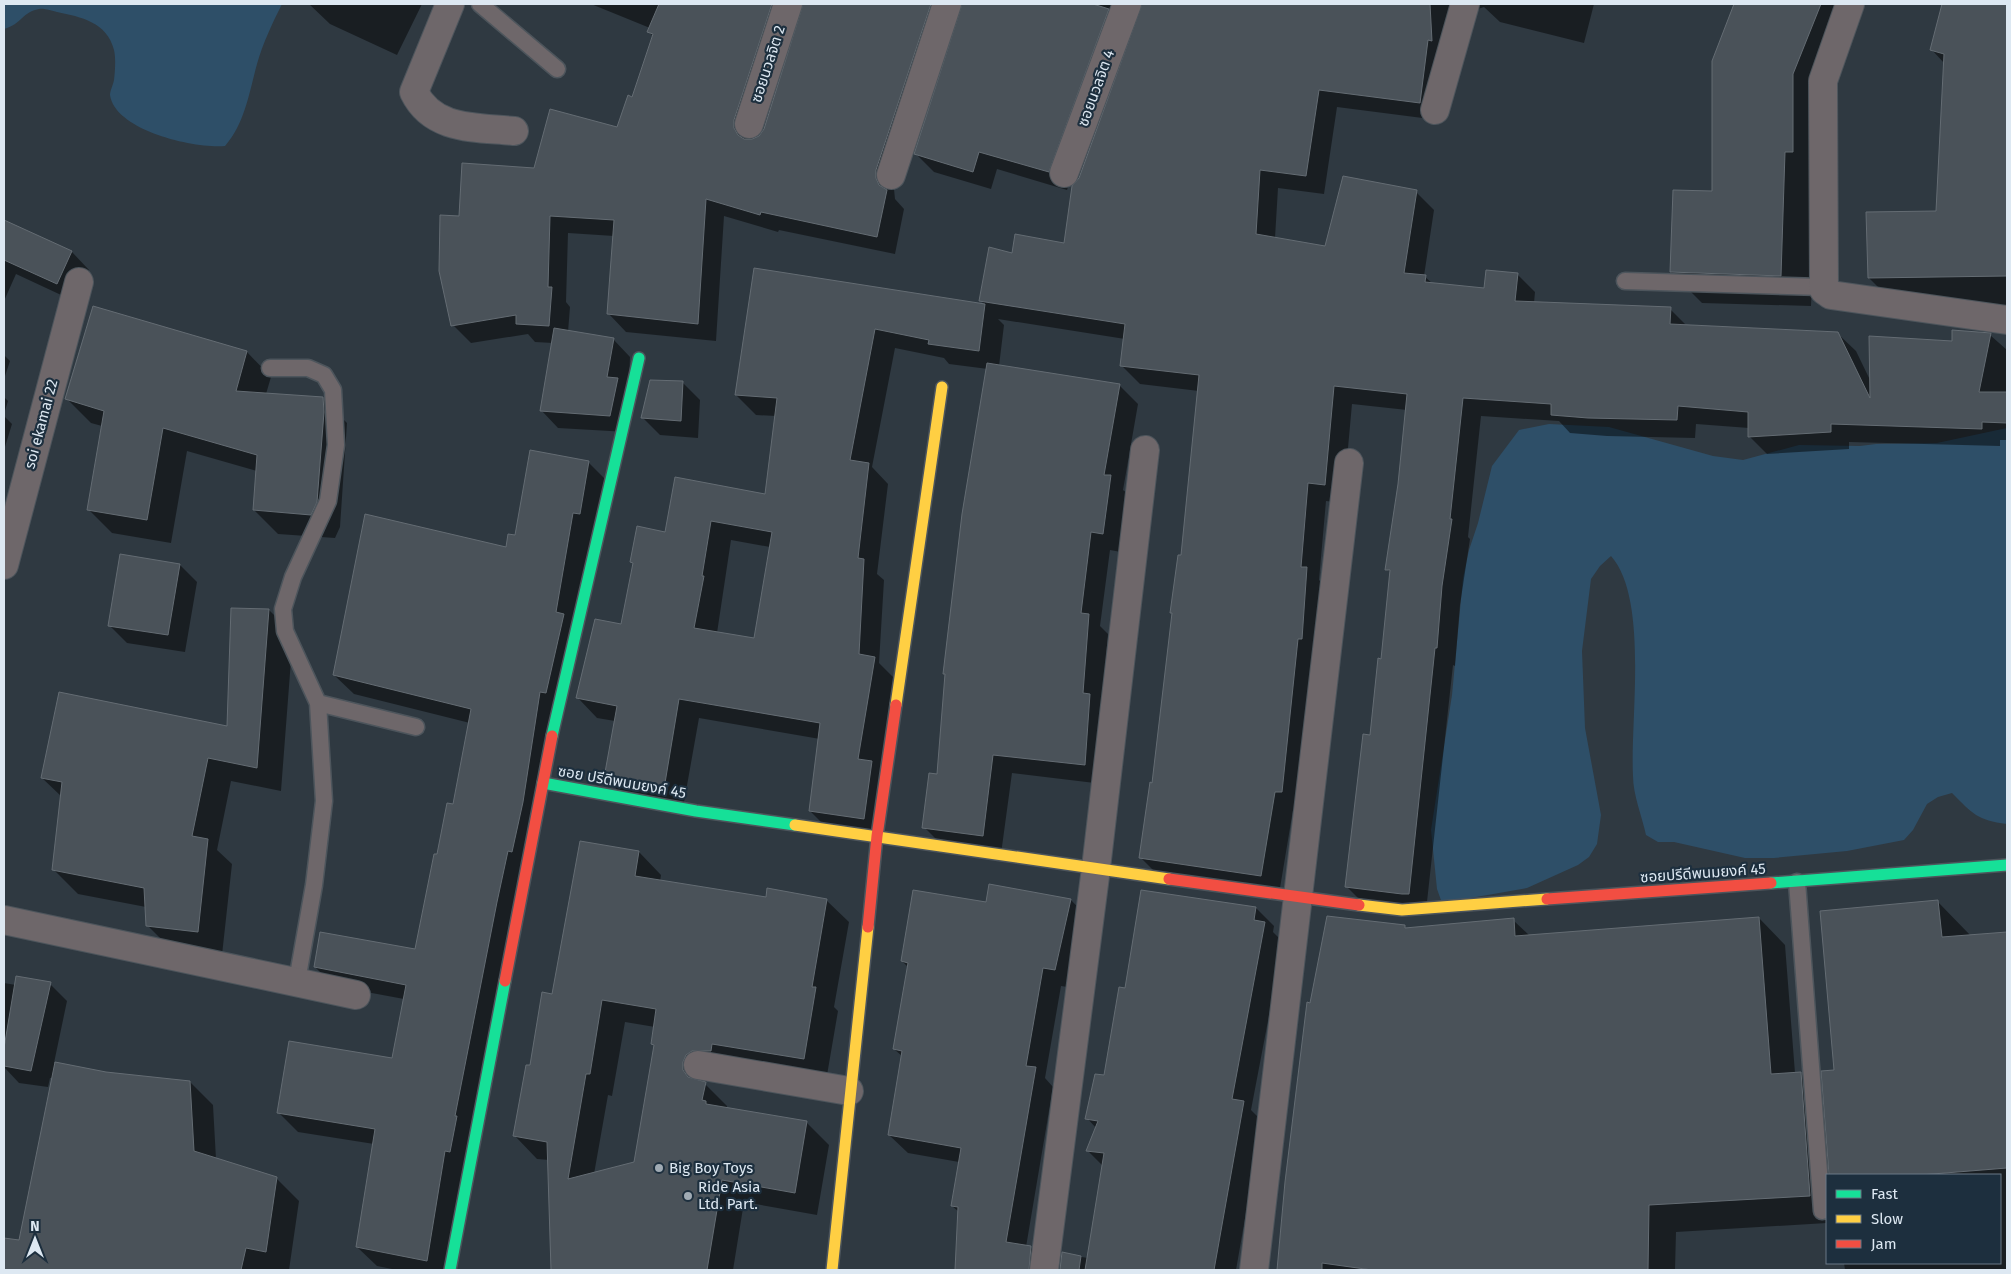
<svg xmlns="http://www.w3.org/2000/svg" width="2011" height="1274" font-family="'Fira Sans','Noto Sans Thai',sans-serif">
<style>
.green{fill:#2e4f68}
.shadow{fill:#0007;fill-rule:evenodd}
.building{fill:#4a5259;stroke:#646c73;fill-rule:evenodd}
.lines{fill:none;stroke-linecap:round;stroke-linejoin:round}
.lane-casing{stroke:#4d555c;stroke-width:19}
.street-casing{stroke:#4d555c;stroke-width:30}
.fast-casing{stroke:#4d555c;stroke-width:14}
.slow-casing{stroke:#4d555c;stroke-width:14}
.jam-casing{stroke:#4d555c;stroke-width:14}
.lane{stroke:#6e676a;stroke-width:16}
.street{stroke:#6e676a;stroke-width:28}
.fast{stroke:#16e098;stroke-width:11}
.slow{stroke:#ffcf43;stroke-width:11}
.jam{stroke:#f24e42;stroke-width:11}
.poi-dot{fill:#a0abb4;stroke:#1d2f3e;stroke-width:2}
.labels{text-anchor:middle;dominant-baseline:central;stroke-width:4.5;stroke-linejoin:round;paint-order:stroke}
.street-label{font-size:15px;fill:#dde8f2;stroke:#1d2f3e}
.poi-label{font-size:15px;fill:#dde8f2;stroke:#1d2f3e;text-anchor:start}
</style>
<rect width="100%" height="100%" fill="#2f3941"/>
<!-- green -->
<path class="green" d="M4,4h278c-10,20 -19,39 -25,60 -8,29 -12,59 -32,82 -29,3 -110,-15 -115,-51 0,-4 3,-10 4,-15 1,-8 2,-22 0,-30 -7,-28 -33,-33 -57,-38 -5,-1 -13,-4 -18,-3 -17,3 -17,15 -35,20z
M1549,424l60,3 104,29 30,4 56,-15 61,1 16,-2 61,-1 70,-15v396c-30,-4 -34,-10 -55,-31l-14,4 -11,7 -14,26 -9,10 -57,11 -73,7h-29l-71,-16h-16l-12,-7c-4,-19 -13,-40 -13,-59 -3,-57 16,-177 -22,-220l-11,10 -9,13 -9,72 3,77 16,87 -4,29 -8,13 -11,8 -51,23 -85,15 -5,-14 -6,-59 21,-135 11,-117 6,-28 9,-27 14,-57 27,-36z"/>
<!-- shadow -->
<path class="shadow" d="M309,4h113l-25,51 -67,-31z
M591,4h1003l-10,39 -84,-21 -16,-15 -12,4 -34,109 -101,-13 -13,87 -46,-6 -3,50 51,10 90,-56 18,18 -10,66 9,8 52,5 32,-15 18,18 -1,11 136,6 17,17 150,7 19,18 15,31 82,-39 37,-8 17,15v90h-7v6l-151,-4v7l-82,5 -18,-18v-8l-53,-4 -1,14 -88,-2 -37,-3 -11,-12 -78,-5 -13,121 2,2 -10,66 -5,61 -2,-1 -27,246 -61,-6 -18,-18 36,-227 8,-87 -4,-4 12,-85 8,-74 -55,-6 -9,99 -17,-2 -7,79 6,7 -26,223h-6l-14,84 -120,-18 -18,-18 12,-74 20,-170 -2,-2 11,-56 17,-165 -59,-7 -18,-18 3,-27 -127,-20 6,6 -5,41 120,19 19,19 -15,86 6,5 -8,57 -11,-2 -10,76 8,8 -6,73 1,77 -91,-11 -11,81 -58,-8 -19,-19 14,-51 8,-101 -2,-2 44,-304 -39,-5 -5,-6 -49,-10 -23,119 16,17 -11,90 7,6 -5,83 15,15 -11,160 -53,-7 -20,-20 10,-72 -121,-21 -16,90 -58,-10 -19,-20 9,-57 -18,-3 -19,-20 44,-72 12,-62 -3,-2 35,-29 100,-38 10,-79 -20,-1 -20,-20 19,-126 230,36 -4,-4 32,-47 52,-9 15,-66 63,-173 -7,4 -6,7 -63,173 -70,-21 -6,20 -57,-17 -18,-18 47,-148 -8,4 -5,8 -56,171 1,10 9,10 -9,45 -116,-24 -1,2 -54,-16 -8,125 -90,-9 -18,-19 6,-77 -46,-3 -2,69 4,5 -2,25 45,7 17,18 -3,75 -69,-4 -17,-18 12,-67 -18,-1 -7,-8 -57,9 -18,-18 7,-108 75,-48 83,-40 15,-31 21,-61 -5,-5 1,-4zM804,6l-39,123 -5,8 -8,4 39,-123 4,-7zM731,540l39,7 -15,92 -38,-6z
M1736,4h128l-41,102 -7,76 -5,124 -109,-3 -31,-31 43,-79 -1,-132z
M1943,4h64v301l-109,2 -29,-29 68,-66 7,-149 -12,-13z
M4,221l68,31 17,18 -15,31 -58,-27 -12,27z
M94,308l153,44 24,25 -5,17 57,5 24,24 -7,104 -5,11 -57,-4 -24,-24 3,-39 -70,-20 -16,92 -59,-10 -24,-24 14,-83 -11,-3 -24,-24z
M4,355l6,6 -6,18z
M683,383l17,17 -2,38 -38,-3 -17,-17z
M4,397l4,4 -4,13z
M4,416l8,8 -8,26z
M589,463l19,19 -161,788h-50l-20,-4 -20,-19 17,-103 -76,-12 -20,-20 115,-53 11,-60 -70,-13 -19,-19 101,-17 22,-94 16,-51 16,-82 -116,-29 -20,-19 173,-126z
M180,565l17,17 -12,70 -58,-9 -18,-18z
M269,610l24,24 -12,157 -50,-10 -14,69 15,14 -10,91 -51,-6 -24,-24 -1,-18 -68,-13 -24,-24 8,-73 -20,-19 186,-51z
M581,842l58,10 22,23 -1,7 107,17 59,1 23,22 -15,85 4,4 -12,70 -118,-3 -3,6 22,22v3l79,13 23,23 -12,70 -73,-13 -11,68h-181l-3,-110 -12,-1 -22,-23 16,-69 22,-72zM625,1022l30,5 -3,17 3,3 -20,116 -41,11 14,-79 4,1z
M1071,900l18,19 -15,69 -13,-2 -16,92 8,9 -27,160 5,1 18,18v4h-93l3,-58 -7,-6 7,-44 -51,-9 -19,-18 14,-78 -9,-8 14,-82 -6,-6 85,-58z
M1938,902l33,34 36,-3v337h-162l-1,-7h156v-88h-173v48l-151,9 -1,38h-382l-14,-14 32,-252 93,-77 3,2 106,-9 17,16 229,-18 26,27 10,128h6l24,24 10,-26z
M1256,908l18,18 -1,6 10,10 -32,168 11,11 -26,149h-176l3,-16 25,4 15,-92 -15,-15 8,-23 -9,-10 18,-42 21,-86z
M4,983l12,2 34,-1 17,17 -13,62 52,11 84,8 23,23 3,54 60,19 23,23 -10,69h-285v-30l16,1 33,-163h-3l-2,9 -29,-4 -15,-16z"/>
<!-- building -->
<path class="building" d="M659,4h113l-38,116v8l4,7 6,4h8l7,-3 5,-7 39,-125h128l-55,166v8l3,7 8,5 -10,47 -116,-25 -1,3 -54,-16 -8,125 -91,-10 7,-94 -64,-4 -2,71h4l-3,39 -33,-2v-9l-65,11 -12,-55 1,-56 19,1 3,-53 72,5 16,-59 67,18 11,-32 4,2 21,-63 -6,-2z
M962,4h131l16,5 -60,163 -70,-20 -6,20 -59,-18z
M1142,4h288l2,37 -4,-1 -8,63 -101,-13 -13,86 -46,-6 -4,64 69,12 18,-70 74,14 -13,83 22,2 -1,7 59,6 2,-18 32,3 -3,28 156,6 -1,17 168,8 32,66 -1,-62 83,5v-11l39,3 -12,59h28v31l-25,-1v7l-151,-5v8l-83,5v-25l-70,-6 -1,14 -89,-2 -37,-3v-11l-88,-6 -13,121h2l-10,67 -5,62h-2l-26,246h-7l-57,-7 18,-153 7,1 8,-77 3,1 9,-89h-5l13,-86 9,-90 -73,-8 -9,99 -17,-2 -7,84h6l-5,72h-4l-16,153h-7l-14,84 -122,-18 11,-76 2,1 20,-170h-2l8,-58h3l18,-180 -79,-9 5,-42 -146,-23 10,-54 23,6 3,-19 49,9 8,-57 7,-8z
M1734,4h87l-28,70v78h-8l-4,124 -111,-4 3,-82 39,1v-130z
M1942,4h65v272l-139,2 -2,-66 70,-1 8,-157 -14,-4z
M4,220l68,31 -15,33 -53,-24z
M754,268l231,36 -6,47 -51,-7 1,-4 -54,-11 -25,131 19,3 -11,95 6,1 -5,95 16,3 -17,102 14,2 -8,58 -55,-8 11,-88 -141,-24 -15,90 -60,-11 13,-72 -41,-8 19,-79 26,5 12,-61 -3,-1 7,-36 28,6 10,-55 90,17 12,-96 -42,-3zM711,521l61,11 -18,106 -60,-10 10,-52h-2z
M93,306l154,45 -11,40 87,6 1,15 -7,90 -6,13 -58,-5 4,-55 -94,-27 -16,92 -60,-10 17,-99 -39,-12z
M554,328l60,10 -7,39 11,1 -8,38 -70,-5z
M987,363l133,21 -16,91h7l-8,59 -12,-2 -10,81 8,1 -6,79 7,1 -5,71 -92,-10 -10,81 -61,-8 7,-55 8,1 8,-100h-2l19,-160z
M650,380l33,1 -2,40 -40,-3z
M530,450l59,11 -9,53 -7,-1 -17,99 8,2 -18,79 -6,-1 -17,110 -11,50 -4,-1 -11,51 -42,214h2l-7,36 -5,-1 -18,110 -71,-14 19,-118 -98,-16 12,-72 103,17 14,-73 -92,-18 6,-35 95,17 19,-95h3l10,-51 6,1 18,-95 -138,-34 32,-161 141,33 2,-13 7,1z
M120,554l60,10 -12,71 -60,-9z
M231,608l38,1 -12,159 -49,-10 -16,78 16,3 -10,93 -52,-6 -2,-38 -92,-18 10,-88 -21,-4 18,-86 168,34z
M580,841l59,10 -4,25 131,21 1,-9 60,11 -15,88h4l-12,72 -92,-15 -1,7h-19l-6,4 -3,7v8l5,7 18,5 -4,18 4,1v3l101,17 -12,72 -73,-13 -15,90h-156l-4,-128 -34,-6 13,-71h4l12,-73 10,2zM602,1000l54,9 -5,35 3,1 -20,117 -66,17 18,-105h4z
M989,884l82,15 -16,71 -12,-2 -17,98 10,1 -30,175 25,4 -2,24h-74l3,-63 -7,-1 10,-58 -73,-13 14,-84 -9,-2 15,-86 -7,-2 12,-71 73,12z
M1141,890l115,17 -2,13 11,2 -33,177 12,2 -30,169h-129l19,-117 -18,-2 12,-30 -13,-2 10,-45 9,1 15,-88 6,1z
M1938,900l4,37 65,-5v236l-87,7h-91l-8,-104 13,-1 -14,-159z
M1327,916l78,9v3l109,-10 1,18 244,-19 12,157 30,-2 9,124 -161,9 -1,65h-276l-50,-7v7h-45l8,-88 22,-180 3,1z
M16,976l35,6 -20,89 -27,-5v-18z
M55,1062l51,10 84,9 4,70 83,26 -11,75 -20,-4 -5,22h-237v-32l15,2z
M1062,1252l19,4 -2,14h-19z"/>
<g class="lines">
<!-- lane casing -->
<g class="lane-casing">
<path id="lane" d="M480,4l77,65
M1625,281l197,6
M270,368h38l16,7 9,15 3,55 -8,56 -35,76 -10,32 2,22 33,72 6,98 -10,84 -17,96
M318,703l98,24
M1797,882l25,329"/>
</g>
<!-- street casing -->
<g class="street-casing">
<path id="street" d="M450,4l-36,88c19,39 62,35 100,39
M1850,4l-27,77 1,209 7,5 176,25
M1435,110l30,-106
M749,124l39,-120
M1064,173l63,-169
M891,175l56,-171
M4,565l75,-283
M4,920l352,75
M698,1065l151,26
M1044,1270l52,-402 49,-418
M1254,1270l95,-807"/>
</g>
<!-- fast casing -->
<g class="fast-casing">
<path id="fast" d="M552,736l87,-378
M543,783l153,28 99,14
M1771,883l236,-18
M450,1270l55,-289"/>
</g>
<!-- slow casing -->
<g class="slow-casing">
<path id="slow" d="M896,705l46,-318
M795,825l374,54
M1359,905l43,5 145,-11
M832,1270l36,-343"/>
</g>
<!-- jam casing -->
<g class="jam-casing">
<path id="jam" d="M1169,879l190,26
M1547,899l224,-16
M868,927l9,-91 19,-131
M505,981l47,-245"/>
</g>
<!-- lane -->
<use href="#lane" class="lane"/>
<!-- street -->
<use href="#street" class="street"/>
<!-- fast -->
<use href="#fast" class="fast"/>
<!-- slow -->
<use href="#slow" class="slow"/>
<!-- jam -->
<use href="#jam" class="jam"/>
</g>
<!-- markers -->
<g class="poi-dot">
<circle cx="659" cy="1168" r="5"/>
<circle cx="688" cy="1196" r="5"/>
</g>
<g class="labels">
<!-- street labels -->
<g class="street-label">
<text transform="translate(768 64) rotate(-72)">ซอยนวลจิต 2</text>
<text transform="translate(1096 88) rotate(-70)">ซอยนวลจิต 4</text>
<text transform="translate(41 424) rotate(-75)">soi ekamai 22</text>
<text transform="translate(622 782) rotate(10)">ซอย ปรีดีพนมยงค์ 45</text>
<text transform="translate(1703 873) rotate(-4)">ซอยปรีดีพนมยงค์ 45</text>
</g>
<!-- poi labels -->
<g class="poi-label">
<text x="669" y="1168">Big Boy Toys</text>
<text x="698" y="1187">Ride Asia<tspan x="698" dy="17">Ltd. Part.</tspan></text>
</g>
</g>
<!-- border -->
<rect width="2011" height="1274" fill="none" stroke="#dde8f2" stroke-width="10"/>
<!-- legend -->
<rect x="1826" y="1174" width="175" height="90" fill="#1d2f3e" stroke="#6a7986"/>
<rect x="1836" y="1190" width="25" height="8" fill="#16e098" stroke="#6a7986"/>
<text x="1871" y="1199" font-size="15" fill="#dde8f2">Fast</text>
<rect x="1836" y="1215" width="25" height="8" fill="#ffcf43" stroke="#6a7986"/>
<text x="1871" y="1224" font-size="15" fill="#dde8f2">Slow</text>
<rect x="1836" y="1240" width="25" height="8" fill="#f24e42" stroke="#6a7986"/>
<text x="1871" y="1249" font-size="15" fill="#dde8f2">Jam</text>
<!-- north arrow -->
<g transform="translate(35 1239)" stroke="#1d2f3e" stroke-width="4" paint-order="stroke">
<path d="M0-4L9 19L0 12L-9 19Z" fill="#dde8f2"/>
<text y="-8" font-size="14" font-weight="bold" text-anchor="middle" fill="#dde8f2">N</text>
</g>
</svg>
